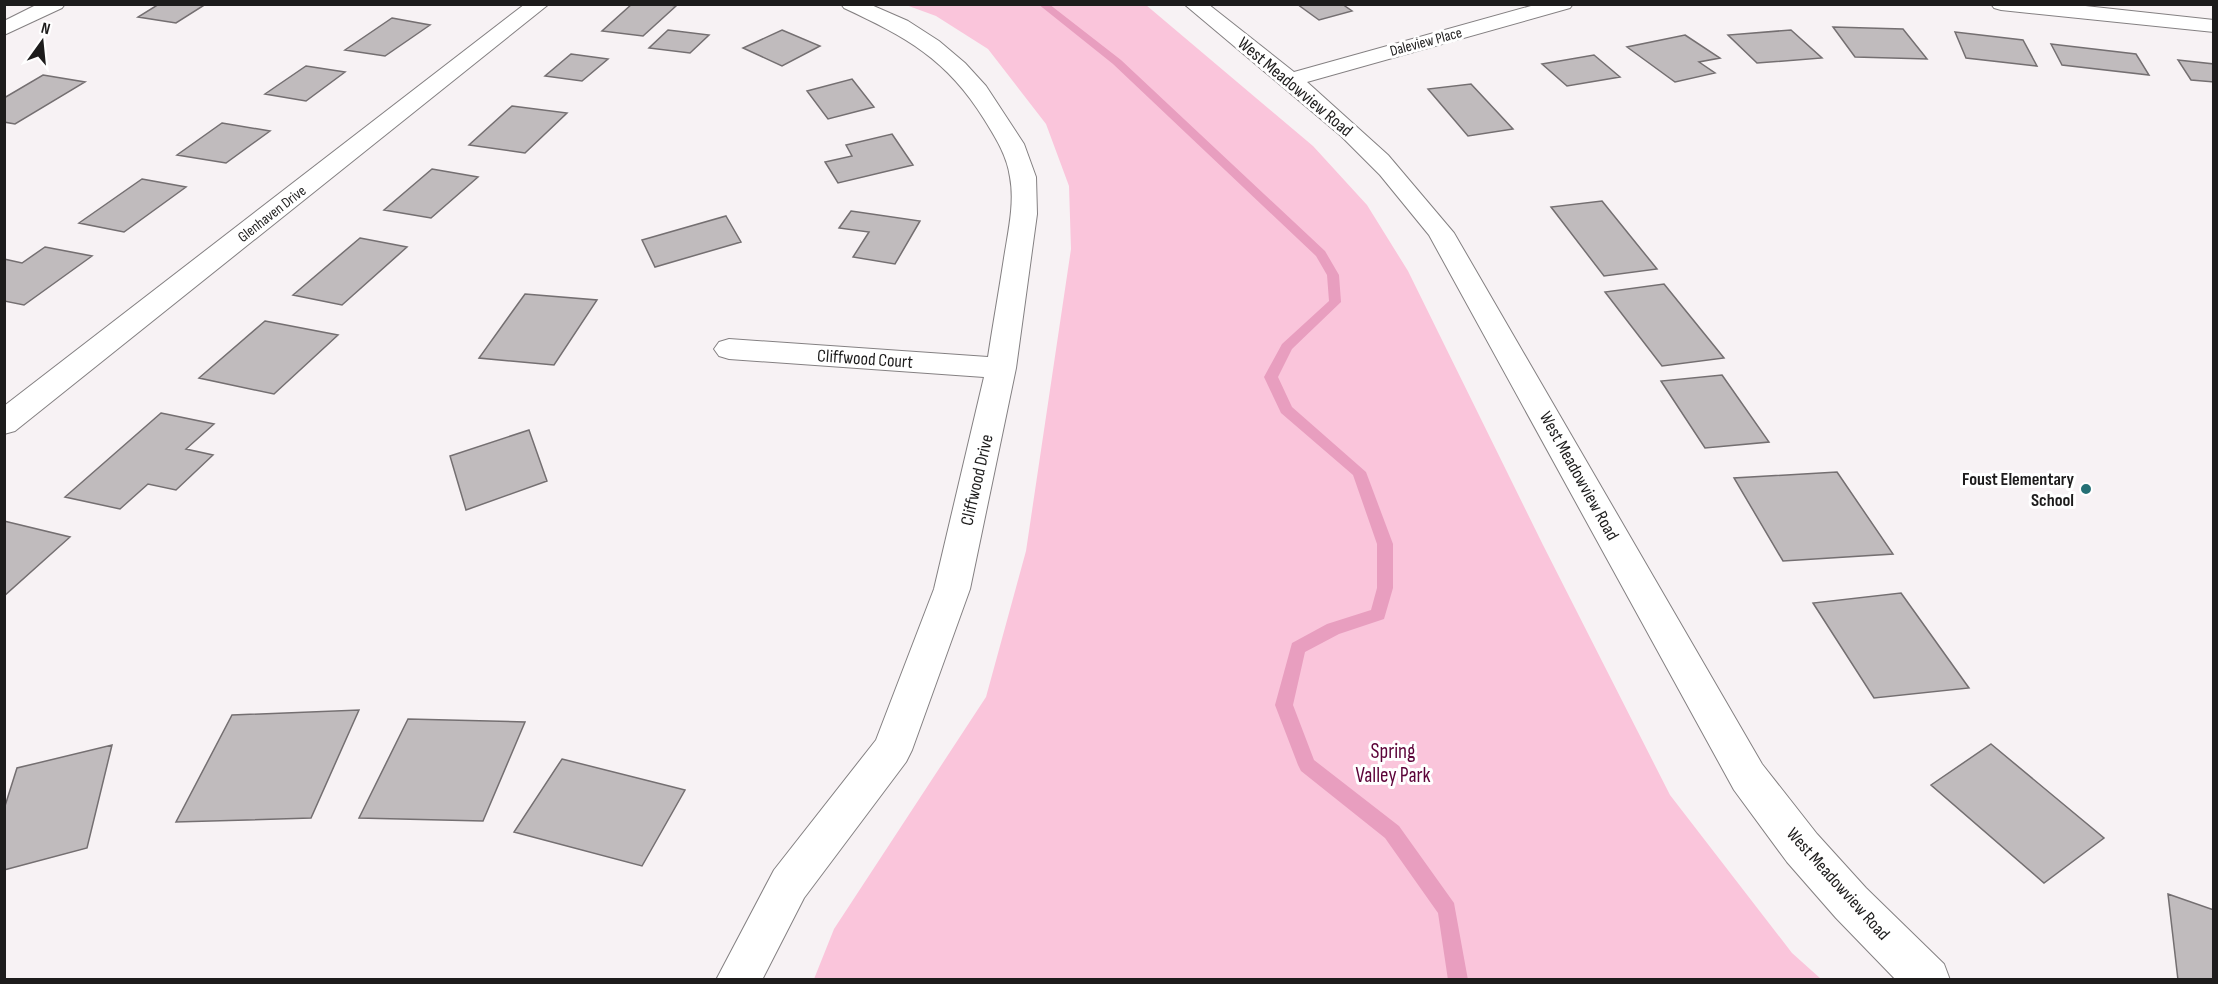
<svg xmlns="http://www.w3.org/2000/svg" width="2218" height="984" font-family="'Sofia Sans Condensed',sans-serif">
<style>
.green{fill:#fac5db}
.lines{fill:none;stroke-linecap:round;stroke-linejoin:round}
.stream{fill:#e89ebf;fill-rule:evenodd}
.building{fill:#c0bbbd;stroke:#746f71;stroke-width:1.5}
.minor-casing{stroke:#848082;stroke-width:2}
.minor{fill:#fff;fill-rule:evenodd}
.poi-dot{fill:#257075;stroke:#fff;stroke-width:2}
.labels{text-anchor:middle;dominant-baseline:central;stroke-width:6;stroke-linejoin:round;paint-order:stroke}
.far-street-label{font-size:15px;fill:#1d1c1c;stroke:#fff}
.street-label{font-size:18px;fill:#1d1c1c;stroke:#fff}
.poi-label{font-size:18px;font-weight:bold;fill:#1d1c1c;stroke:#fff;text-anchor:end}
.near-park-label{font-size:21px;fill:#5c0439;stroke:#fff}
</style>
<rect width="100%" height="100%" fill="#f7f2f4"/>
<!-- green -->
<path class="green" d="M906,5h240l167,141 54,59 41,66 135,274 127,250 122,158 29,26h-1007l20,-50 152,-232 40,-146 45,-302 -2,-63 -23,-62 -58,-75 -52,-33z"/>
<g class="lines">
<!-- stream -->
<path class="stream" d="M1038,4h11l72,56 204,191 14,24 2,27 -49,47 -14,28 14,30 74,65 27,72v44l-9,31 -45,15 -34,18 -12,53 21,55 85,66 55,77 14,77h-20l-10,-67 -53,-75 -84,-67 -3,-6 -23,-60 17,-62 35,-19 44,-14 6,-22v-44l-24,-69 -72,-62 -17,-36 18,-33 47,-43 -2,-26 -11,-19 -203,-192z"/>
</g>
<!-- building -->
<path class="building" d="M159,4h47l-30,19 -38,-6z
M632,4h33l11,2 -33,30 -41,-5z
M1297,4h45l10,7 -33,9z
M392,18l38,7 -45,31 -40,-6z
M1833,27l70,2 24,30 -72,-2z
M668,30l41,5 -19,18 -41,-5z
M782,30l38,16 -38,20 -39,-18z
M1791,30l31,28 -65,5 -29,-28z
M1955,32l68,8 14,26 -71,-8z
M1685,35l35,23 -21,4 16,11 -40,9 -48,-35z
M2051,44l85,10 13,21 -87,-10z
M571,54l37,5 -26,22 -37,-5z
M1594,55l26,22 -53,9 -25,-22z
M2178,60l36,4v18l-23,-2z
M306,66l39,6 -39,29 -41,-7z
M43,75l42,7 -70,42 -11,-2v-24z
M852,79l22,28 -46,12 -21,-28z
M1471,84l42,45 -45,7 -40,-47z
M512,106l55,7 -42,40 -56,-8z
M222,123l48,8 -44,32 -49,-8z
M892,134l21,31 -75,18 -13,-21 27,-6 -6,-11z
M432,169l46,8 -47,41 -47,-8z
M142,179l44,8 -62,45 -45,-9z
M1602,201l55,68 -53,7 -53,-69z
M851,211l69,10 -25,43 -42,-7 16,-25 -30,-4z
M726,216l15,26 -86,25 -13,-27z
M360,238l47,9 -65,58 -49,-10z
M45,247l47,9 -68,49 -20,-4v-42l18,4z
M1664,284l60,74 -62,8 -57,-74z
M525,294l72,6 -43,65 -75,-7z
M265,321l73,14 -64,59 -75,-16z
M1722,375l47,67 -64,6 -44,-67z
M161,413l53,11 -28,25 27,6 -37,35 -28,-6 -28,25 -55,-12z
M529,430l18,51 -81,29 -16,-54z
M1837,472l56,82 -110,7 -49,-83z
M4,521l66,16 -66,59z
M1901,593l68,95 -95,10 -61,-95z
M359,710l-48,108 -135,4 56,-107z
M408,719l117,3 -42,99 -124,-3z
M1991,744l113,94 -60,45 -113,-98z
M112,745l-25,103 -83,22v-61l13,-41z
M562,759l123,31 -43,76 -128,-34z
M2168,894l46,16v70h-36z"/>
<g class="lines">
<!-- minor casing -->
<g class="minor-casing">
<path id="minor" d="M38,4h27l-3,4 -58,27v-14z
M525,4h24l-534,427 -11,3v-28z
M841,4h28l39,17 31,20 26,22 21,23 38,58 12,33 1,37 -21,154 -46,221 -58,161 -6,12 -102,136 -42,82h-46l58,-110 102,-130 58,-151 50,-212 -255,-18 -10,-3 -5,-7 5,-7 10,-3 259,18c5,-33 11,-66 16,-99 4,-26 11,-55 6,-81 -3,-22 -15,-40 -26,-58 -37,-60 -78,-82 -140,-111z
M1184,4h24l86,68 244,-68h35l-3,4 -263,74 81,73 66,78 308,531 55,70 49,54 78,76 6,16h-54l-60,-62 -49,-56 -53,-72 -305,-555 -49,-60 -39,-39z
M1991,4h76l147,16v12l-213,-22 -7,-2z"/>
</g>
<!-- minor -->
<use href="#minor" class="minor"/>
</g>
<!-- markers -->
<circle class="poi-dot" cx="2086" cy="489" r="6"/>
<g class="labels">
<!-- far-street labels -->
<g class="far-street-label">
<text transform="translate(1426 42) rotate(-15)">Daleview Place</text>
<text transform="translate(272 214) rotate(-38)">Glenhaven Drive</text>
</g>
<!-- street labels -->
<g class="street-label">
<text transform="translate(1295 87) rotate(40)">West Meadowview Road</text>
<text transform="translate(865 359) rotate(4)">Cliffwood Court</text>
<text transform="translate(1579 476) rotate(61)">West Meadowview Road</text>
<text transform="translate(977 480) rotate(-77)">Cliffwood Drive</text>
<text transform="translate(1838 884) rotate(48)">West Meadowview Road</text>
</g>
<!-- poi labels -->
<g class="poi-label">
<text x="2074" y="479">Foust Elementary<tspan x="2074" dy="21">School</tspan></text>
</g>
<!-- near-park labels -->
<g class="near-park-label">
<text x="1393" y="751">Spring<tspan x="1393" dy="24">Valley Park</tspan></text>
</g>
</g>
<!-- border -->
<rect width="2218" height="984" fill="none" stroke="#1d1c1c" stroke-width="12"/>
<!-- north arrow -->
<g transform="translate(42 42) rotate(15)" stroke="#ffffff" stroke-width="4.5" paint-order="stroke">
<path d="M0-4.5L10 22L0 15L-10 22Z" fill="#1d1c1c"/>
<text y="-9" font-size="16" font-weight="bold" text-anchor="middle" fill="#1d1c1c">N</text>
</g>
</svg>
